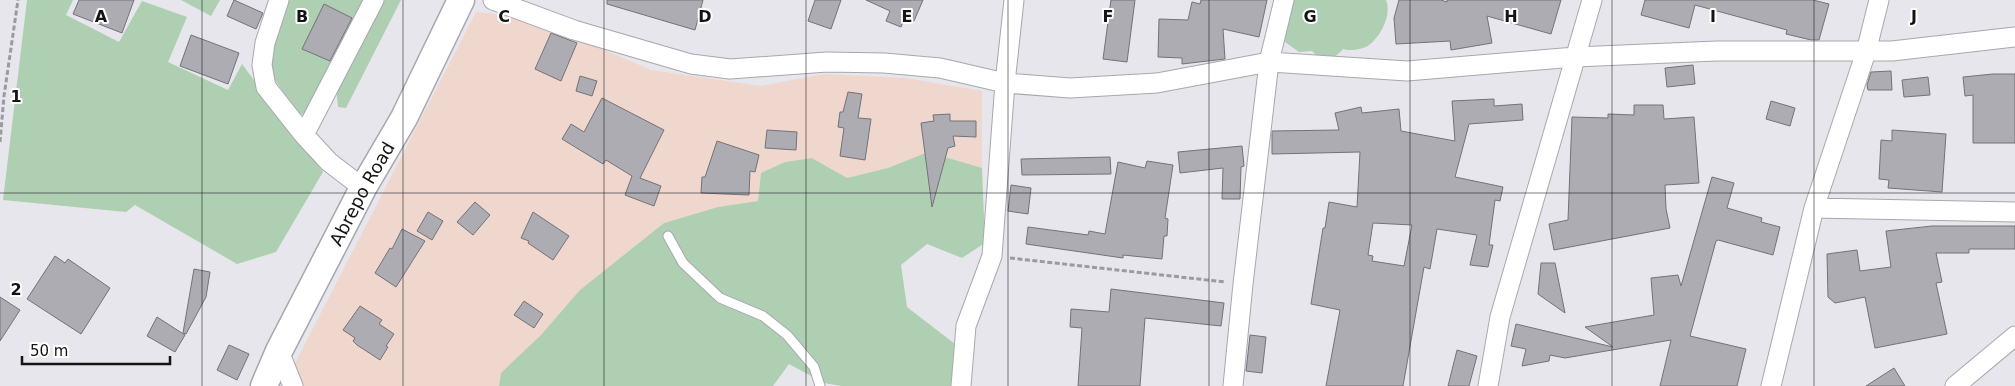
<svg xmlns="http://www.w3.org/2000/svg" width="2015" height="386" font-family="'DejaVu Sans',sans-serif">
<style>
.industrial{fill:#efd7cd}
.green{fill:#afcfb2}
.building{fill:#adacb3;stroke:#737278;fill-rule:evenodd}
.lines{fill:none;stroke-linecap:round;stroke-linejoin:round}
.lane-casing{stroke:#a8a7ae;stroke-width:11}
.street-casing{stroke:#a8a7ae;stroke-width:21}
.secondary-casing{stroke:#a8a7ae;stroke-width:29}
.path{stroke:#9b9aa0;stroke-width:3;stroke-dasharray:5 2.5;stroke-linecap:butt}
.lane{stroke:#fff;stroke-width:9}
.street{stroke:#fff;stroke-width:19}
.secondary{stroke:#fff;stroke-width:26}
.grid{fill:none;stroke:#141416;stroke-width:1;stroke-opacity:0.55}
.labels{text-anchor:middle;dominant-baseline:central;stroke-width:4;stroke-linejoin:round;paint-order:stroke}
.street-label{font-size:18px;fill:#141416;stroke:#fff}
.grid-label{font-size:16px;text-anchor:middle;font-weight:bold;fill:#141416;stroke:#fff;stroke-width:4;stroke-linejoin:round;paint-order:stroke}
</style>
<rect width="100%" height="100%" fill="#e7e6ed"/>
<!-- industrial -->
<path class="industrial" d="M476,12l51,5 124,53 110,16 63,-12 82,4 76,13v77l-54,-16 -40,16 -41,10 -35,-20 -27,4 -24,11 -3,28 -40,6 -54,16 -40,34 -122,116 -3,13h-199l-7,-19z"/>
<!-- green -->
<path class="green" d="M27,0h46l-7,15 53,27 23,-41 45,16 -19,45 60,28 14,-26 81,108 -47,80 -39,12 -102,-59 -9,7 -123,-12z
M181,0h39l-9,16z
M286,0h78l-59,116 -8,-4 -29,-42z
M380,0h21l-55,108 -8,-1 -2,-22z
M1292,0h94c6,15 -5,36 -17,45 -7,5 -19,6 -26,4 -9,11 -21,14 -31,2l-13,1 -14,-10 3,-29z
M928,152l54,16 3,75 -23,15 -35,-14 -26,21 6,42 48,37 2,42h-116l-17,-3 -35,-19 -16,22h-274l2,-13 40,-38 39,-45 84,-67 54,-16 40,-6 3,-28 24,-11 27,-4 35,20 41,-10z"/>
<!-- building -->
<path class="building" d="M79,0h55l-12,33 -49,-19z
M234,0l29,13 -7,16 -29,-13z
M607,0h96l-8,30 -88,-26z
M815,0h26l-10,29 -23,-8z
M866,0h57l-9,21 -9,-4 -4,10 -15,-6 4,-10z
M1111,0h24l-8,62 -24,-3z
M1201,0h66l-8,37 -36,-8 2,30 -43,5v-6l-24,-1 1,-38 29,1 4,-18 8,2z
M1399,0h42l6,2v-2h114l-10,34 -64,-18 5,27 -41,7 -1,-9 -54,3 -2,-26z
M1645,0h168l16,4 -10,36h-8l-25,-6 1,-4 -92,-25 -6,23 -48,-13z
M324,4l28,14 -22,43 -28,-12z
M551,33l26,10 -16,38 -26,-12z
M191,35l48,18 -11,31 -48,-18z
M1693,65l2,19 -28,3 -2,-19z
M1891,71l1,19h-24l-1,-5 4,-13z
M1993,74h22v69h-42v-48l-8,1 -2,-19z
M580,76l17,5 -5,15 -16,-5z
M1928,77l2,18 -26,2 -2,-17z
M848,92l14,2 -4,24 13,1 -6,41 -25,-4 4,-28 -6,-1 2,-15h3z
M602,98l62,32 -24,48 21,8 -7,20 -29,-11 7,-19 -26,-16 -3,4 -41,-25 9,-15 13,8z
M1494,99v7l28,-2 1,16 -54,4 -14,53 48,10 -3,14 -5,-1 -6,45h4l-5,22 -18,-2 7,-30 -40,-6 -7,40 -6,-2 -21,119h-77l14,-76 -29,-6 12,-76h2l4,-26 28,5 3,-55 -88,2v-23l67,-1 -4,-17 26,-6 1,6 37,-4 2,22 54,10 -3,-40zM1373,223l39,2 -8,41 -32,-5 1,-5 -5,-1z
M1771,101l24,7 -5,18 -24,-7z
M1634,105h29l1,14 30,-2 5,66 -34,2 1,24 4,19 -116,22 -5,-26 19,-4 4,-103 36,1v-4l26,1z
M950,114v7h26v16l-23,-1 2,10 -7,2 -16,59 -11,-84 13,-2 -1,-6z
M767,130l30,2 -1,18 -31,-2z
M1892,130l54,4 -4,58 -54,-4 1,-8 -10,-1 2,-39 11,1z
M717,141l42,14 -4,17 -5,-1 -1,24 -48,-2 1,-16h3z
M1242,146l2,20 -3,1 -1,32h-18l1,-31 -43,5 -2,-21z
M1110,157l1,17 -89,1 -1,-16z
M1147,161l26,4 -8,53 3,1 -1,17h-3l-2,23 -39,-4v3l-97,-14 2,-17 60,8 1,-4 16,3 13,-72 27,6z
M1712,177l22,6 -7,25 35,10 -1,4 19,5 -7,28 -55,-15 -2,1 -26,95 56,13 -9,37h-77l11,-46 -106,18 -15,-3 -1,6 -27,5 4,-17 -15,-3 5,-22 97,23 -28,-20 69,-12 -3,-37 27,-3 3,11z
M1011,185l20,3 -3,26 -20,-3z
M475,202l15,13 -17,20 -16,-13z
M428,212l15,9 -11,19 -15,-9z
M533,212l36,24 -16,24 -25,-17 1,-2 -8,-3z
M1932,226h83v23h-46v4h-33l6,29 -6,1 11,51 -72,14 -10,-51 -30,6 -7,-6 -1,-43 30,-4 3,21 31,-4 -5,-36z
M402,229l23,12 -29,46 -21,-14 15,-25 2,1z
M55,256l10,7 3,-4 42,29 -29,46 -54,-35z
M1541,263h14l10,50 -27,-19z
M194,269l16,3 -4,25 -20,37 -3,-1z
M1111,289l113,14 -3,23 -76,-8 -5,68h-62l4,-58 -12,-1 1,-18 38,3z
M0,297l20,13 -20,31z
M524,301l19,13 -9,14 -20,-13z
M360,306l22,14 -3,4 15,10 -8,12 2,1 -8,13 -23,-15 -4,-4 2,-3 -12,-8z
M157,317l28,18 -10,17 -28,-16z
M1250,335l16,2 -4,36 -16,-2z
M229,345l20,9 -12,26 -20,-10z
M1457,350l20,6 -8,30h-21z
M1894,368l11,18h-39z"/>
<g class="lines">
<!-- lane casing -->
<g class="lane-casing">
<path id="lane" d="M668,236l15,27 37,35 43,18 24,19 27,32 6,19"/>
</g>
<!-- street casing -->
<g class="street-casing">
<path id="street" d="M279,0l-14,43 -3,22 4,22 38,48 25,27 34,26
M493,0l81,30 117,34 39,5 97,-7 57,1 56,5 65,15 65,5 87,-5 112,-21 138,9 168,-14 142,-6h175l123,-14
M304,135l70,-135
M1814,208l201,4
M279,351l14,35
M961,386l5,-60 26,-70 13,-173 9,-83
M1233,386l10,-102 26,-222 15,-62
M1488,386l12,-69 92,-317
M1771,386l43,-178 52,-156 13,-52
M1955,386l60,-50"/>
</g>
<!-- secondary casing -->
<g class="secondary-casing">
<g id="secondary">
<path id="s1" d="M264,386l15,-35 84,-163 41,-70 57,-118"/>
</g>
</g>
<!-- path -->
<path class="path" d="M0,142l4,-46 14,-96
M1010,258l215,24"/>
<!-- lane -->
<use href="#lane" class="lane"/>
<!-- street -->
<use href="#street" class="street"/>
<!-- secondary -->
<use href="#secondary" class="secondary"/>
</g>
<!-- grid -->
<path class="grid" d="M202,0v386M403,0v386M604,0v386M806,0v386M1008,0v386M1209,0v386M1410,0v386M1612,0v386M1814,0v386M0,193h2015"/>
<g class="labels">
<!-- street labels -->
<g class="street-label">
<text stroke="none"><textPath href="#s1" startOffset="216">Abrepo Road</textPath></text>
</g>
</g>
<g class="grid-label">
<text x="101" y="22">A</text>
<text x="302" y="22">B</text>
<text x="504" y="22">C</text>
<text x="705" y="22">D</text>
<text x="907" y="22">E</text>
<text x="1108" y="22">F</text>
<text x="1310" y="22">G</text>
<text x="1511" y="22">H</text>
<text x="1713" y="22">I</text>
<text x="1914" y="22">J</text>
<text x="16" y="102">1</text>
<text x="16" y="295">2</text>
</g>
<!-- scale -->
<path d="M22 356v8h148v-8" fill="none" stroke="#141416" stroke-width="2.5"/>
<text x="30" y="356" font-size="15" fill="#141416" stroke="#ffffff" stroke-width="4" paint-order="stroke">50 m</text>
</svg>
